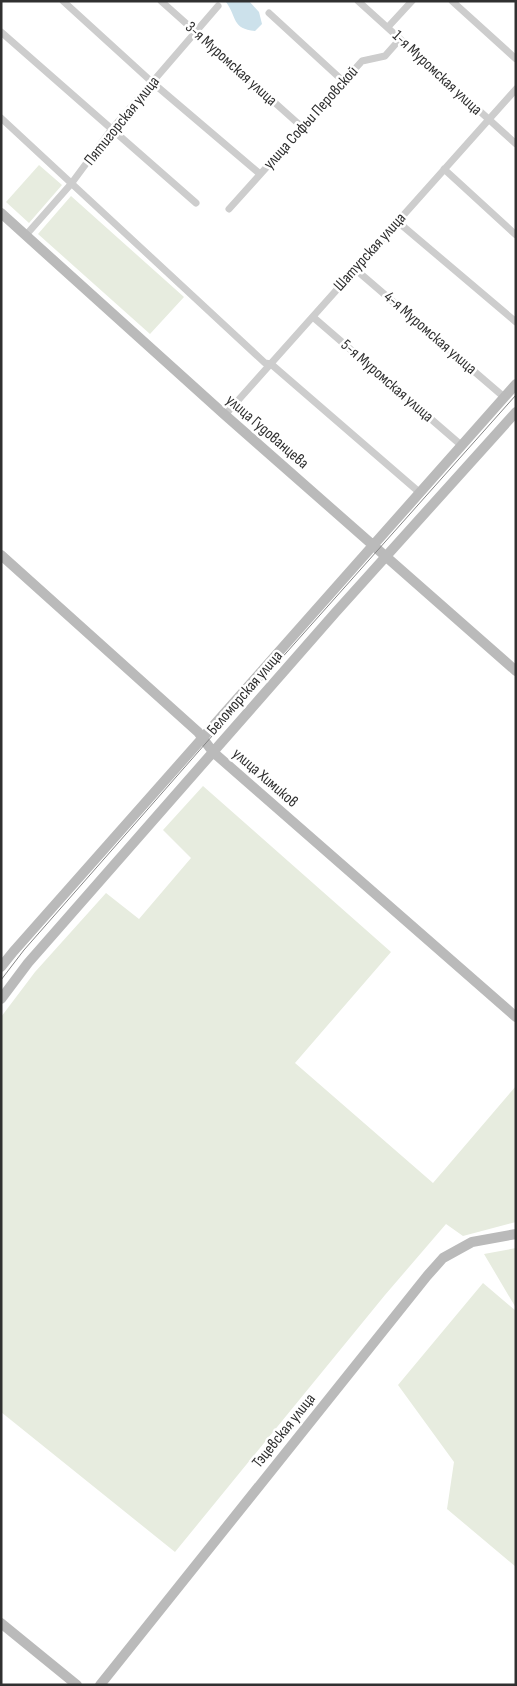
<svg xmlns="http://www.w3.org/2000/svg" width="517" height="1686" font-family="'Sofia Sans Condensed',sans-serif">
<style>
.green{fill:#e7ecdf}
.water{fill:#cce1eb}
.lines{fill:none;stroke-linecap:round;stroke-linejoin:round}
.street{stroke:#cdcdcd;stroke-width:7}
.secondary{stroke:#bababa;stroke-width:10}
.tram{stroke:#858585;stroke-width:1}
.labels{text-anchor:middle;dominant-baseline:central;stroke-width:5;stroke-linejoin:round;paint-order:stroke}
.street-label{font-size:16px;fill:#303030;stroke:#fff}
</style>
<rect width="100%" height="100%" fill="#fff"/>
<!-- green -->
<path class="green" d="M39,165l23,20 -33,38 -23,-21z
M71,196l113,101 -34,37 -112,-100z
M203,786l188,166 -96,111 138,120 83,-97v136l-53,14 -17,-12 -61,71 -210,257 -174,-140v-395l34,-45 71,-79 33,26 52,-61 -28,-28z
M516,1248v60l-32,-54z
M483,1283l33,28v256l-69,-58 7,-47 -56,-77z"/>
<!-- water -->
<path class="water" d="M249,1l10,11 3,12 -7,7c-23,-2 -18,-14 -29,-29z"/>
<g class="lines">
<!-- street -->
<path class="street" d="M63,1l90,82 107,91
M161,1l141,126
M358,1l158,143
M452,1l64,58
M269,13l74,68
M388,27l24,-26
M1,32l195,171
M1,118l264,245 6,1 148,128
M444,169l72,66
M229,209l133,-148 23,-5 15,-17
M398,222l118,100
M26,235l45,-51 40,-54 107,-124
M355,269l149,128
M313,317l148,128
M225,415l291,-326"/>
<!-- secondary -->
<path class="secondary" d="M1,213l224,202 291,256
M1,555l197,177 15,20 303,265
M1,967l12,-15 503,-568
M1,999l27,-36 307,-350 181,-201
M1,1623l76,62
M100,1685l327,-409 16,-18 29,-16 44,-8"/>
<!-- tram -->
<path class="tram" d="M1,980l23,-30 189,-215 303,-340"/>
</g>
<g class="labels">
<!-- street labels -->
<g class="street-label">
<text transform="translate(231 64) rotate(42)">3-я Муромская улица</text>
<text transform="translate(437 73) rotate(43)">1-я Муромская улица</text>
<text transform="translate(311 118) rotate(-48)">улица Софьи Перовской</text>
<text transform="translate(122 121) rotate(-51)">Пятигорская улица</text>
<text transform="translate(370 252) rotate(-48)">Шатурская улица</text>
<text transform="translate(430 333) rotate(41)">4-я Муромская улица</text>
<text transform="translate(387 381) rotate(41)">5-я Муромская улица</text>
<text transform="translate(267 432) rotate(41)">улица Гудованцева</text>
<text transform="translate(245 693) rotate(-49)">Беломорская улица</text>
<text transform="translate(265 778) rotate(41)">улица Химиков</text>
<text transform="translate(284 1431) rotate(-51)">Тэцевская улица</text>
</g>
</g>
<!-- border -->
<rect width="517" height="1686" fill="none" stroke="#303030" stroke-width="5"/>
</svg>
